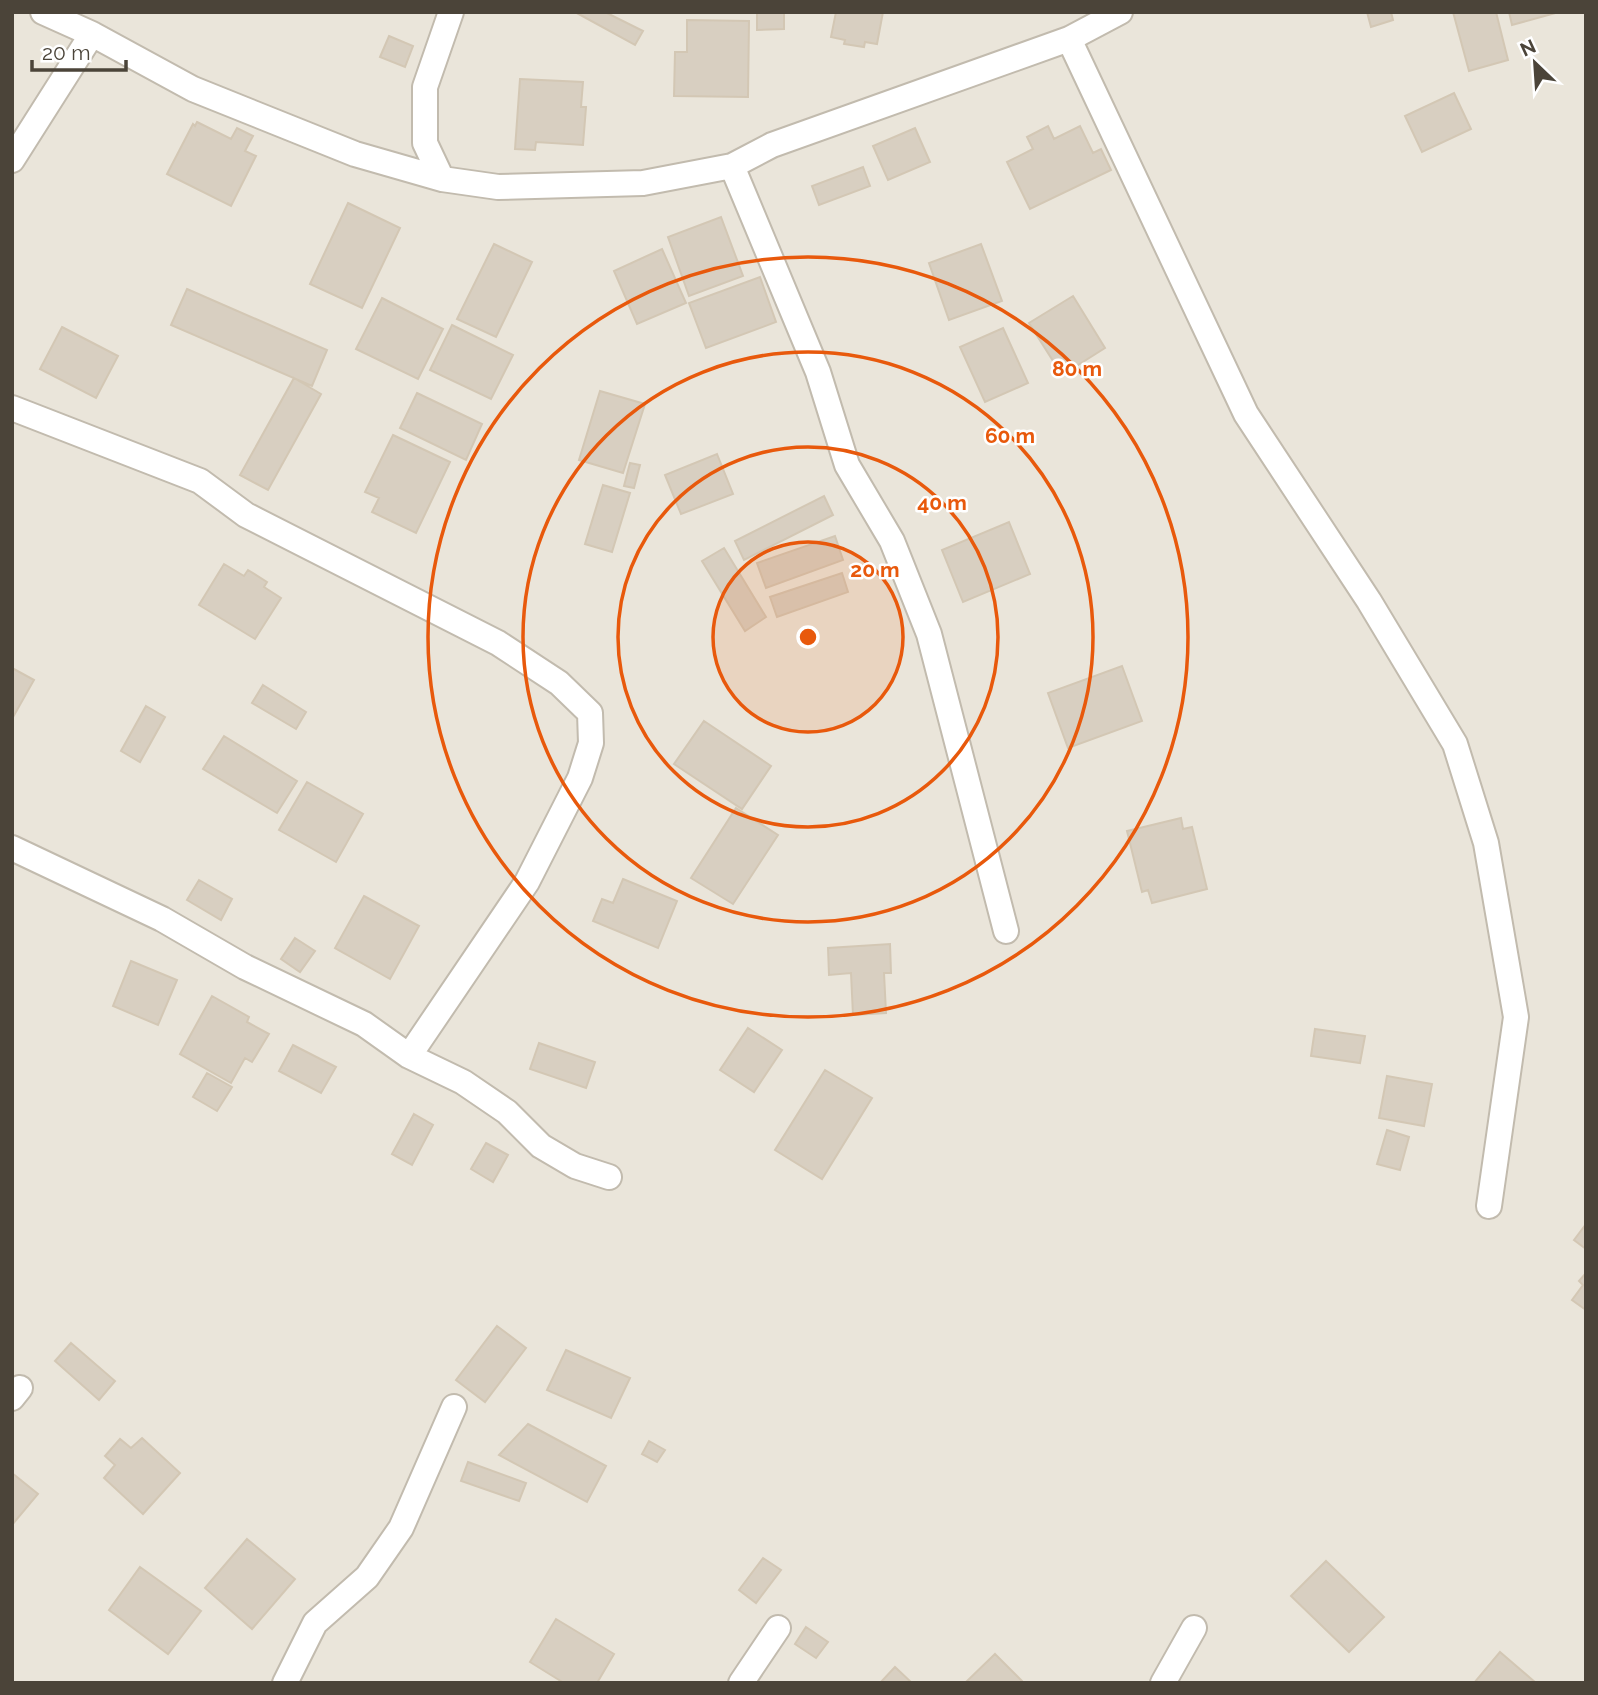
<svg xmlns="http://www.w3.org/2000/svg" width="1598" height="1695" font-family="Raleway,sans-serif">
<style>
.residential{fill:#eae5da}
.building{fill:#d8cfc1;stroke:#d3c7b4;stroke-width:2}
.lines{fill:none;stroke-linecap:round;stroke-linejoin:round}
.minor-casing{stroke:#c2bbae;stroke-width:28}
.minor{stroke:#fff;stroke-width:24}
.ring{fill:none;stroke:#e8590c;stroke-width:3.5}
.centre{fill:#e8590c;stroke:#fff;stroke-width:3.5}
.ring-label{font-size:21px;text-anchor:middle;font-weight:bold;fill:#e8590c;stroke:#fff;stroke-width:5;stroke-linejoin:round;paint-order:stroke}
</style>
<rect width="100%" height="100%" fill="#f6f3ec"/>
<!-- residential -->
<path class="residential" d="M12,12h1574v1671h-1574z"/>
<!-- building -->
<path class="building" d="M575,12h30l38,19 -8,14z
M757,12h27v17l-27,1z
M836,12h47l-6,32 -12,-2 -1,5 -20,-3 1,-4 -14,-3z
M1367,12h24l2,8 -22,7z
M1453,12h43l12,48 -39,11z
M1509,12h50l-47,13z
M687,20l62,1 -1,76 -74,-1 1,-44h12z
M389,36l24,10 -8,21 -25,-10z
M520,79l63,3 -2,25h5l-3,38 -47,-3 -1,8 -20,-1z
M1454,93l17,36 -49,23 -17,-36z
M197,122l34,17 6,-11 16,8 -8,15 11,5 -25,50 -64,-32 26,-50 2,2z
M1048,126l6,13 26,-13 13,27 8,-4 10,21 -81,39 -23,-47 26,-13 -6,-12z
M915,128l15,34 -42,18 -15,-34z
M863,167l7,19 -51,19 -7,-19z
M348,203l52,25 -38,80 -52,-24z
M721,217l22,59 -54,20 -21,-59z
M494,244l38,18 -36,75 -39,-18z
M981,244l21,57 -53,19 -20,-57z
M662,249l24,54 -49,21 -23,-53z
M760,277l16,45 -70,26 -17,-45z
M187,289l140,61 -15,36 -141,-61z
M1073,296l32,52 -43,27 -33,-52z
M382,298l61,31 -25,50 -62,-30z
M452,325l61,30 -22,44 -61,-29z
M62,327l56,29 -22,42 -56,-29z
M1003,328l25,55 -43,19 -25,-55z
M294,378l27,16 -53,96 -28,-15z
M600,391l45,13 -22,69 -44,-13z
M417,393l65,31 -16,36 -66,-32z
M393,435l57,27 -34,71 -44,-21 7,-14 -14,-6z
M717,454l16,40 -52,20 -16,-39z
M630,463l10,2 -6,23 -10,-2z
M603,485l27,8 -18,59 -27,-8z
M824,496l9,19 -89,45 -9,-19z
M1009,522l21,52 -67,28 -21,-52z
M835,536l8,24 -77,28 -9,-25z
M724,548l42,69 -21,14 -43,-70z
M224,564l20,12 4,-6 19,12 -3,5 17,11 -26,41 -56,-34z
M842,573l6,19 -71,25 -7,-20z
M1122,666l20,55 -74,27 -20,-55z
M12,668l22,12 -22,39z
M263,685l43,27 -10,17 -44,-26z
M146,706l19,11 -25,45 -19,-11z
M704,721l67,45 -29,43 -68,-45z
M224,736l73,45 -20,32 -74,-44z
M307,782l56,32 -27,48 -57,-32z
M736,808l42,27 -45,69 -42,-26z
M1181,818l2,11 9,-2 15,62 -55,14 -4,-13 -6,2 -15,-61z
M623,879l54,22 -19,47 -65,-27 9,-22 11,4z
M199,880l33,19 -11,21 -34,-20z
M364,896l55,30 -29,53 -55,-31z
M295,938l20,13 -15,21 -19,-13z
M890,944l1,29h-7l2,40 -33,2 -2,-42 -22,2 -1,-27z
M131,961l46,19 -19,45 -45,-19z
M212,996l37,21 -2,5 22,12 -17,28 -7,-4 -14,25 -51,-29z
M748,1028l34,22 -28,42 -34,-22z
M1315,1029l50,7 -5,27 -49,-7z
M539,1043l56,19 -9,26 -56,-19z
M293,1045l43,22 -15,26 -42,-22z
M825,1070l47,28 -50,81 -47,-29z
M207,1073l25,14 -15,24 -24,-14z
M1387,1076l45,8 -8,42 -45,-8z
M414,1114l19,11 -21,40 -20,-11z
M1387,1130l22,7 -9,33 -23,-6z
M486,1143l22,12 -15,27 -22,-13z
M1586,1224v25l-12,-9z
M1586,1273v37l-14,-10 11,-15 -4,-4z
M497,1326l29,22 -41,54 -29,-22z
M71,1343l44,38 -16,19 -44,-39z
M566,1350l64,28 -19,40 -64,-28z
M528,1424l78,42 -19,36 -88,-47z
M142,1438l38,35 -37,41 -39,-36 11,-13 -10,-9 15,-17 11,9z
M649,1441l16,9 -8,12 -15,-8z
M468,1462l58,21 -7,18 -58,-20z
M12,1473l26,21 -26,31z
M247,1539l48,40 -43,50 -47,-41z
M763,1558l18,12 -25,33 -17,-13z
M1326,1561l58,56 -35,35 -58,-56z
M140,1567l61,44 -33,43 -59,-44z
M556,1619l58,35 -17,29h-33l-34,-21z
M806,1627l22,15 -12,16 -21,-14z
M1500,1652l36,31h-62z
M995,1654l29,29h-59z
M895,1667l17,16h-32z"/>
<g class="lines">
<!-- minor casing -->
<g class="minor-casing">
<path id="minor" d="M43,12l49,22 101,55 162,65 87,25 56,8 145,-4 89,-17 40,-21 297,-106 51,-27
M1069,39l177,375 123,187 86,143 31,99 30,174 -27,189
M12,160l80,-126
M732,166l86,206 29,93 45,76 37,93 77,297
M442,179l-17,-36v-56l26,-75
M12,408l188,73 46,34 252,128 61,40 31,30 1,30 -11,35 -53,104 -118,174
M12,848l150,71 83,48 119,57 45,32 54,26 44,30 34,34 34,20 34,11
M12,1398l8,-10
M285,1683l30,-60 52,-46 34,-49 53,-121
M741,1683l37,-55
M1163,1683l31,-55"/>
</g>
<!-- minor -->
<use href="#minor" class="minor"/>
</g>
<!-- distance rings -->
<circle cx="808" cy="637" r="95" fill="#e8590c" fill-opacity=".12"/>
<g class="ring">
<circle cx="808" cy="637" r="95"/>
<circle cx="808" cy="637" r="190"/>
<circle cx="808" cy="637" r="285"/>
<circle cx="808" cy="637" r="380"/>
</g>
<circle cx="808" cy="637" r="10" class="centre"/>
<g class="ring-label">
<text x="1077" y="376">80 m</text>
<text x="1010" y="443">60 m</text>
<text x="942" y="510">40 m</text>
<text x="875" y="577">20 m</text>
</g>
<!-- border -->
<rect width="1598" height="1695" fill="none" stroke="#4b4439" stroke-width="28"/>
<!-- north arrow -->
<g transform="translate(1535 63) rotate(335)" stroke="#ffffff" stroke-width="5" paint-order="stroke">
<path d="M0-5L12 26L0 18L-12 26Z" fill="#4b4439"/>
<text y="-10" font-size="19" font-weight="bold" text-anchor="middle" fill="#4b4439">N</text>
</g>
<!-- scale -->
<path d="M32 60v10h94v-10" fill="none" stroke="#4b4439" stroke-width="3.5"/>
<text x="42" y="60" font-size="21" fill="#4b4439" stroke="#ffffff" stroke-width="5" paint-order="stroke">20 m</text>
</svg>
